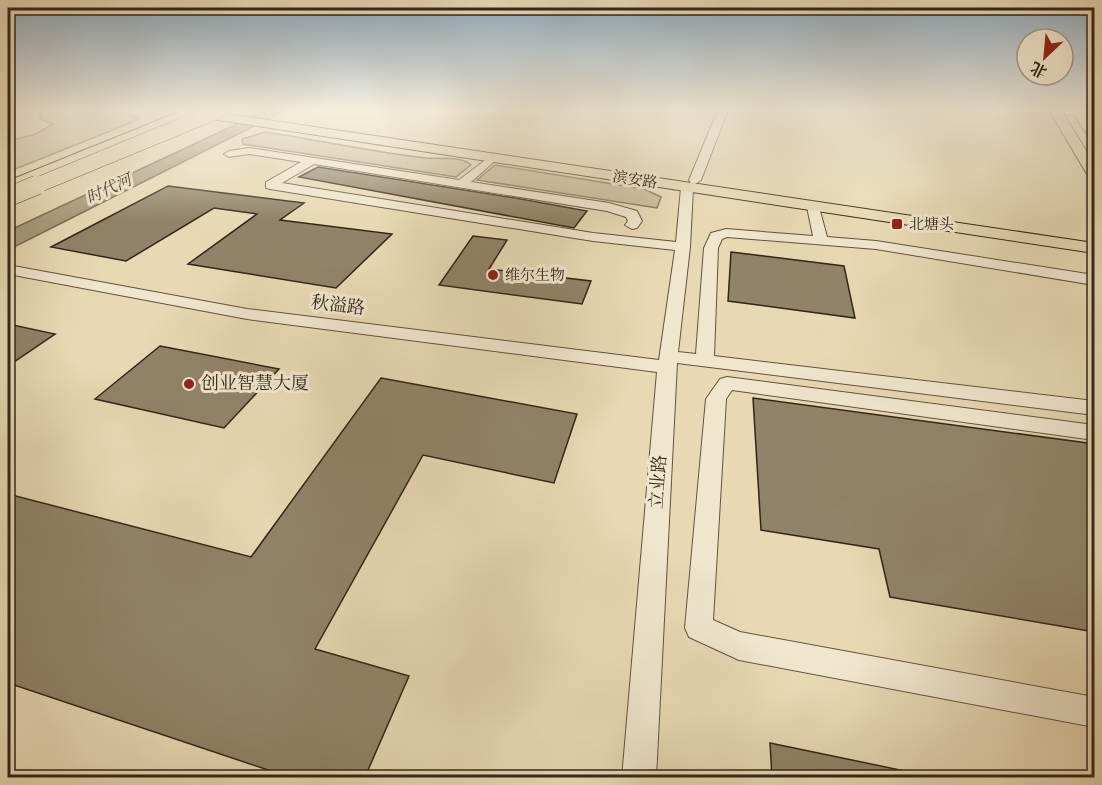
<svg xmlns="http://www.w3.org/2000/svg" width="1102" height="785" font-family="'IM FELL DW Pica','Noto Serif SC',serif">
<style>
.green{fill:#c9bb99;stroke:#7e7058;stroke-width:1.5}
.water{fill:#aa9c7f;stroke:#7a6d56;stroke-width:1.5}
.building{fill:#918369;stroke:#322618;stroke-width:1.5}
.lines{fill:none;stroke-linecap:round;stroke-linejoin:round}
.minor-casing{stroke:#60533f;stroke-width:2}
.major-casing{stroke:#322618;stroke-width:2}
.minor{fill:#f0e6ce;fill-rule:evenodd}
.major{fill:#e8d9b4;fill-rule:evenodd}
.highway-bridge-far1-casing{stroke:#322618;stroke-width:16;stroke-linecap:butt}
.highway-bridge-casing{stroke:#322618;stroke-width:20;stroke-linecap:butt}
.highway-bridge-far1{stroke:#e8d9b4;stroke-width:15}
.highway-bridge{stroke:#e8d9b4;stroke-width:19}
.poi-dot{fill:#8f2418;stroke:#f0e6ce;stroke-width:2}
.labels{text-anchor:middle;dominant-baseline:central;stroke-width:6;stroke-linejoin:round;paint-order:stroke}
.far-street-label{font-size:15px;fill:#322618;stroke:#f0e6ce}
.far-poi-label{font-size:15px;fill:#322618;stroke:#f0e6ce;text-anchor:start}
.far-water-label{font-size:16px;font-style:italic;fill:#564937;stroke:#f0e6ce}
.street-label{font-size:18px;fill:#322618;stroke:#f0e6ce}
.poi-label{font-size:18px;fill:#322618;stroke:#f0e6ce;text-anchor:start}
</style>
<rect width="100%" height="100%" fill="#e8d9b4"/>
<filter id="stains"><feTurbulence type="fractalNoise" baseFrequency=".00333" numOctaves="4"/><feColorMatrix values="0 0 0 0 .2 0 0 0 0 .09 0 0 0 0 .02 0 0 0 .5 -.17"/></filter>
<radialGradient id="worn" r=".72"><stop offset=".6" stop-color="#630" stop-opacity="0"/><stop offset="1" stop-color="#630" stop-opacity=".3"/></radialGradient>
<!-- green -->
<path class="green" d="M27,110h82l30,8 -9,5 -122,49v-31l28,-7 17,-10 -13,-5v-6z
M265,132c54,8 107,20 161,26 13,1 36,-2 45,7l-15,12 -213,-33 -1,-5z
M495,165l149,24 17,8 -4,11 -180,-28z"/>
<!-- water -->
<path class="water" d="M267,110h19l-278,140v-19z"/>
<!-- building -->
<path class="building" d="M318,167l197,31 72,13 -13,17 -275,-51z
M168,186l136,17 -24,17 112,14 -56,54 -148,-24 69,-50 -43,-6 -88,53 -75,-14z
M473,236l34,4 -18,29 102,12 -9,23 -143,-19z
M731,252l113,14 11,52 -127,-17z
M8,324l47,10 -47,32z
M160,346l119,23 -55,59 -129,-29z
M381,378l196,36 -23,69 -131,-28 -108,194 94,27 -44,101h-76l-281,-94v-189l243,63z
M753,398l342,46v188l-205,-35 -11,-48 -118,-19z
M770,743l135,28 -1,6h-132z"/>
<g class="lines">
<!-- minor casing -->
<g class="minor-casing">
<path id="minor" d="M718,110h10l-27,70 -6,4 -4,-1 -2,-3z
M1049,110l45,1v6l-40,-4z
M249,148l210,32 33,-25 6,3 -2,2 -25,22 138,21 28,8 5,10 -5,7 -5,1 -7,-4 3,-4 -2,-4 -19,-6 -293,-47 -32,19 311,50 83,9 5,-54 2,-3h8l2,3 -3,59 -12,105 18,2 8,-106 7,-15 15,-4 87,7 -6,-29 6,-4 6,4 8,30 49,4 218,34v10l-218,-36 -149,-12 -5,2 -4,9 -4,108 380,45v14l-417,-52 -21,415h-34l35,-406 -410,-53 -239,-45v-9l239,44 412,51 16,-110 -82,-9 -323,-52 -4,-1v-6l35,-20 -52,-8 -20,3 -5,-3 5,-3z
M727,377l367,48v15l-362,-50 -6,9 -13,221 27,12 354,65v30l-355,-67 -50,-23 -4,-9 21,-229 14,-20z"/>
</g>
<!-- major casing -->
<g class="major-casing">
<path id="major" d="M170,110h31l893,133v10l-903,-137 -183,74v-9l168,-68z
M1049,110h12l33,53v15l-7,-4z
M1071,110h12l11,17v13l-4,-1z"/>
</g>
<!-- minor -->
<use href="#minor" class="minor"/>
<!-- major -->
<use href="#major" class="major"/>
<!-- highway-bridge-far1 casing -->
<g class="highway-bridge-far1-casing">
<path id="highway-bridge-far1" d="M33,187l187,-77"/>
</g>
<!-- highway-bridge casing -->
<g class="highway-bridge-casing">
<path id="highway-bridge" d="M8,197l29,-12"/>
</g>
<!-- highway-bridge-far1 -->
<use href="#highway-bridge-far1" class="highway-bridge-far1"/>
<!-- highway-bridge -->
<use href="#highway-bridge" class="highway-bridge"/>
</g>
<!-- sky -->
<linearGradient id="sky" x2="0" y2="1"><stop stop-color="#8faabe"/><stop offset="0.5" stop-color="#f5eedd"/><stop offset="1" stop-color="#f5eedd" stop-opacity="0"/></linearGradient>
<rect width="1102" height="220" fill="url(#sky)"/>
<!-- markers -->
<g class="poi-dot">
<rect x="891" y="218" width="12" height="12" rx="3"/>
<circle cx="493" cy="275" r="6"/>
<circle cx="189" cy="384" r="6"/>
</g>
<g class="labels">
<!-- far-street labels -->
<g class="far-street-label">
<text transform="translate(635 180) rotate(9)">滨安路</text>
</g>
<!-- far-poi labels -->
<g class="far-poi-label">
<text x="909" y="224">北塘头</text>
<text x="505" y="275">维尔生物</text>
</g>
<!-- far-water labels -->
<g class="far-water-label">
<text transform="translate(109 189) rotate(-25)">时代河</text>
</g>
<!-- street labels -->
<g class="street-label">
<text transform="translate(338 306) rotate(7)">秋溢路</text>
<text transform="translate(659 482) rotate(-86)">立业路</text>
</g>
<!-- poi labels -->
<g class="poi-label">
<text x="201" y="384">创业智慧大厦</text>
</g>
</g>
<!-- margin -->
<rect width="1102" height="785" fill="none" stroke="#e8d9b4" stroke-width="30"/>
<rect x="9" y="9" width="1084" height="767" fill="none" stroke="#322618" stroke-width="3"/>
<rect x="15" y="15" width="1072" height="755" fill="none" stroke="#322618" stroke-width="1.5"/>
<!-- north arrow -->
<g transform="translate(1045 57) rotate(206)"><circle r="28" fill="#f0e6ce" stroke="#a49985" stroke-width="1.5"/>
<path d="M0-4.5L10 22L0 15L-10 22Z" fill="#8f2418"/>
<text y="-9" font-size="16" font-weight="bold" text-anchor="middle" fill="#322618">北</text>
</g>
<rect width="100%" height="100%" filter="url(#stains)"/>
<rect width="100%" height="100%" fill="url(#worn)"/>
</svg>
